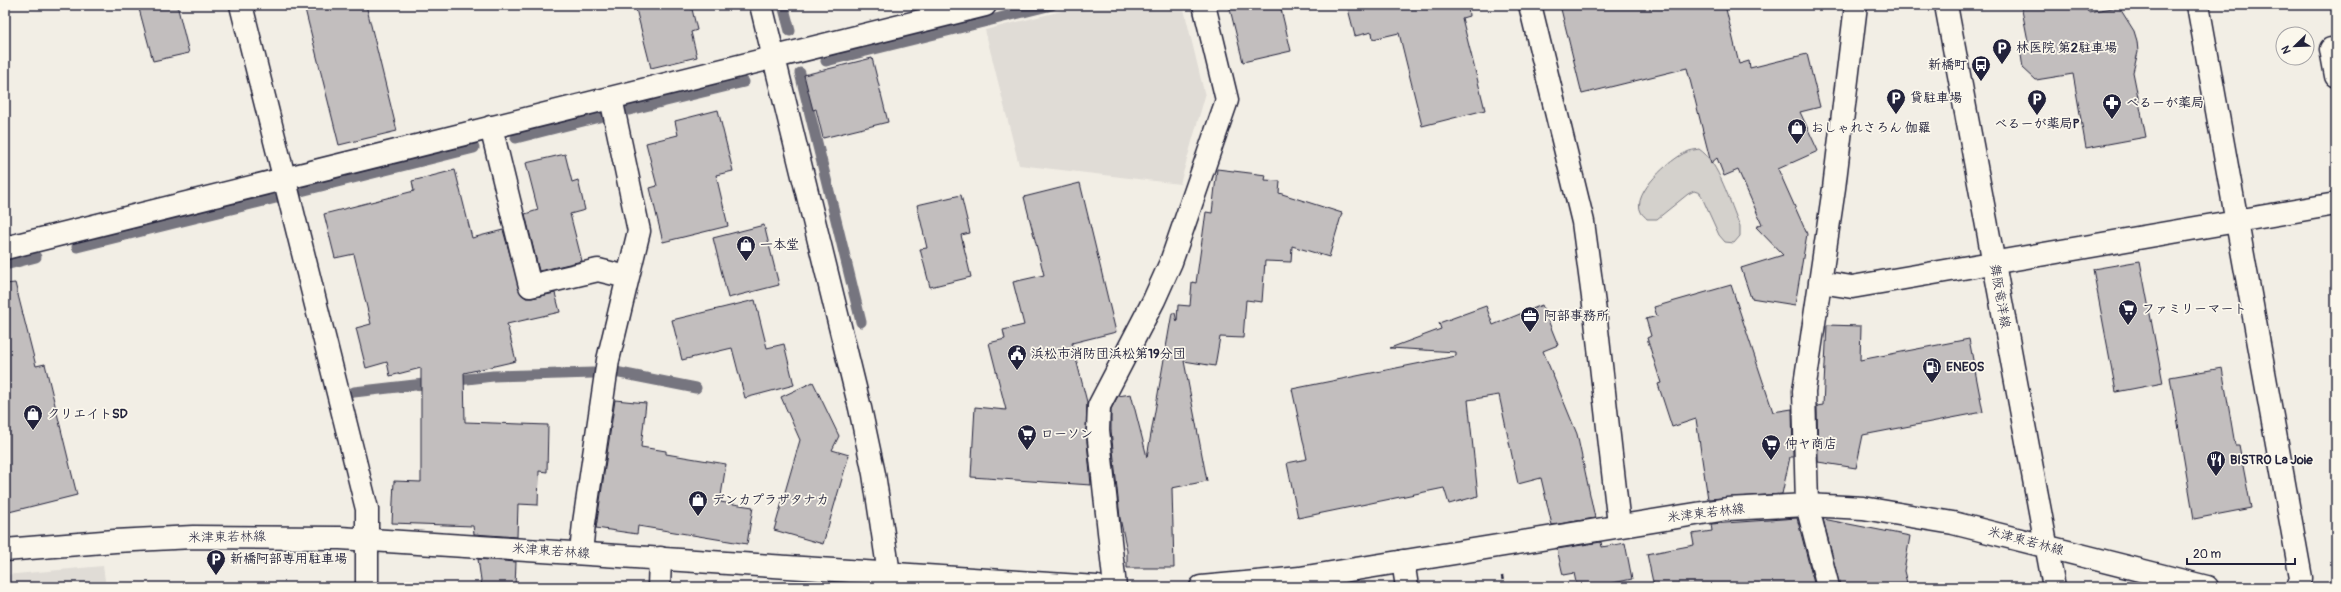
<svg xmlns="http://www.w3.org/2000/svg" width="2341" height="592" font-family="Pangolin,'Klee One',sans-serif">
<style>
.built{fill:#e0dcd6}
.green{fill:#d4d1cc;stroke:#7b7a84}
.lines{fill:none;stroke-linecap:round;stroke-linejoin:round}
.stream{stroke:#76747f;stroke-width:11}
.building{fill:#c2bebe;stroke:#22223b}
.minor-casing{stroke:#22223b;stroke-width:25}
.major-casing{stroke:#22223b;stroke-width:25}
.path{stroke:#22223b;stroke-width:2.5;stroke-dasharray:4 3;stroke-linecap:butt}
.minor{stroke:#fbf7ec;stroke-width:22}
.major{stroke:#fbf7ec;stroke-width:22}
.labels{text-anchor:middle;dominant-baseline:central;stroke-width:3.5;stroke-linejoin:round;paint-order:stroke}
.poi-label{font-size:13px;font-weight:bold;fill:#22223b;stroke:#fbf7ec;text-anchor:start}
.street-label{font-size:13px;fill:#22223b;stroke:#fbf7ec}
</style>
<rect width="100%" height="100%" fill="#f2eee5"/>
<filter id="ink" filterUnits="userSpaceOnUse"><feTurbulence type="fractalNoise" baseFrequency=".025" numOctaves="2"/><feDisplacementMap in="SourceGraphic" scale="8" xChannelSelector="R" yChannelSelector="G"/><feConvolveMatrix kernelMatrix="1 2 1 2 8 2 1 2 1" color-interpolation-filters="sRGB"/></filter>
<g filter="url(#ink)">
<!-- built -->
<path class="built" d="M1086,5h97l22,91 -25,88 -161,-19 -34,-135z
M103,566l3,21h-101v-12z"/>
<!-- green -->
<path class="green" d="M1699,149c20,13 31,55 41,77v10l-6,7 -9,-1 -6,-7 -19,-42 -6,-2 -6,3 -31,25h-10c-1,-2 -5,-4 -6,-7 -10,-18 30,-54 46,-60 3,-2 8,-2 12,-3z"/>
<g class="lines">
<!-- stream -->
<path class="stream" d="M783,5l7,26
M826,61l226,-56
M800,73l61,249
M629,110l115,-28
M516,138l87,-22
M301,191l173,-43
M77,247l199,-49
M5,265l31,-8
M615,372l81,16
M354,392l139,-16 100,-3"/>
</g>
<!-- building -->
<path class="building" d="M138,5h39l12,48 -36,8z
M304,5h62l31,126 -58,14z
M654,5h37l6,25 -6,2 6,25 -46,11 -15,-59z
M1229,5h51l11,46 -48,11z
M1347,5h121l1,11 -7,2 23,92 -63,16 -23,-93 -26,6 -1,-7 -17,4z
M1560,5h165l14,59 10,-3 1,7 57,-14 13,53 -20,5 18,39 -40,18 29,65 -12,71 -44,-7 -10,-30 42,-13 -27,-28 6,-3 -24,-54 -14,6 -7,-18 -6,5 -24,-95 -105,26z
M2021,5h65l2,7 31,-5 15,24 3,10 1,11 -5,20 13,65 -60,11 -13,-74 -37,6 -13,-12 -2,-13 7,-14z
M872,58l16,64 -65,16 -7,-29 -3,1 -9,-35z
M718,110l15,61 -17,4 12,51 -65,16 -13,-54 7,-2 -11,-43 32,-8 -3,-14z
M565,154l7,28 6,-2 7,30 -15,4 12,47 -43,10 -14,-57 13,-4 -12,-47z
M1217,169l49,6 -1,5 15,1 -1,12 63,20 -13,44 -37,-11 -1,16 -26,-1 -3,41 -16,-2 -3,38 -23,-1 -5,29 -31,-5 23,120 -35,7 2,80h-47v-17l-7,-33 -9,-88v-21l7,-13 13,-2 16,63 25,-144h3l2,9 1,-17 12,1 2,-24 4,1 10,-71 6,1z
M455,170l17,68 31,-8 18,64 5,4h6l23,-5 5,19 -53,12 9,37 -52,12 1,49 83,3 -1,47 -8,-1 -1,34 -20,-1 -1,33 -43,-3 -1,-8 -81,-3 2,-42 27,1v-114l-31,8 -3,-14 -21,6 -10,-40 15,-4 -17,-70 -19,4 -11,-44 90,-23 -2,-10z
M1080,183l36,149 -44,11 15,59 -1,29 5,54 -120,-8 4,-70 31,3 -17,-67 16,-4 -2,-9 21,-5 -11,-43 31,-7 -20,-78z
M961,195l9,38 -9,2 10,42 -41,10 -10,-38 7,-1 -10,-43z
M764,225l15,60 -51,13 -15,-60z
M2140,261l23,122 -47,9 -23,-123z
M15,283l21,83 9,-2 32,131 -72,18v-229z
M1731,285l42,127 19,-3 1,48h-3l-8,37 -74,5 -12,-80 -24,8 -14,-43 3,-1 -14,-45 4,-2 -5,-17 11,-3 -3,-9z
M755,300l12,48 17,-4 10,41 -49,13 -13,-50 -50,12 -10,-40z
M1542,305l16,40 -15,6 34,83 18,84 -43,7 -11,-47 -23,6 -19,-89 -31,5 10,96 -29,8 -5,-16 -146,30 -11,-55 20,-4 -15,-70 164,-33v-4l-66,-4 51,-19 -2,-6 47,-17 7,19z
M1827,325l34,1 -1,34 109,-21 14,73 -120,23 -7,33 -38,-6 -1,-56 6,-1z
M2222,368l13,77h4l12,63 -57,11 -24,-142z
M813,382l26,54 -7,14 17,5 -26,89 -49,-14 26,-90 -19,-43z
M615,400l31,3 -5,44 25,4v3l60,10 -6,38 33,5 -6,37 -109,-18 -1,8 -41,-6z
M1797,518l18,69h-161l-7,-33 47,-9 -2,-11 20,-3 -1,-7z
M1823,519l87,17 -6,35 4,16h-68z
M1601,542l1,5 23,-4 7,36 -38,8h-17l-3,-14 -11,2 -6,-26z
M478,559l38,3 -1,25h-33z"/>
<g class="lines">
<!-- minor casing -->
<g class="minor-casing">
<path id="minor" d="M241,5l126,504v78
M761,5l99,403 14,66 17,113
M1530,5l53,217 12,90 24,213
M2198,5l103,573 -3,9
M2331,49l5,27
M491,127l39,159 68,-16 29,7
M5,248l980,-243
M1820,282l32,5 484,-83
M581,553l3,-30 24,-163 31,-129 -28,-133
M1403,561l4,26
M659,587l1,-29
M1115,587l-17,-157 1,-24 55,-106 17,-38 56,-162 -23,-95
M1828,587l-21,-82 -3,-114 30,-203 22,-183"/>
</g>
<!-- major casing -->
<g class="major-casing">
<path id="major" d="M1946,5l108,582
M5,550l110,-9 78,-4 147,1 757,49
M1201,587l99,-9 427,-69 80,-4 56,3 90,15 254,64"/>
</g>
<!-- path -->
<path class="path" d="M1502,576l2,11"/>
<!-- minor -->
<use href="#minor" class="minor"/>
<!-- major -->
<use href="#major" class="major"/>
</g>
</g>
<!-- icons -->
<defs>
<g id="parking-pin" transform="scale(1)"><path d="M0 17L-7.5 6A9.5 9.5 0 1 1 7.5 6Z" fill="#22223b" stroke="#fbf7ec"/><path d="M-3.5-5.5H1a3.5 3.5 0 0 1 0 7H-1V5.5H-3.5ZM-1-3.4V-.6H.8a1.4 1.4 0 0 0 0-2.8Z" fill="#fff"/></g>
<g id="bus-pin" transform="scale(1)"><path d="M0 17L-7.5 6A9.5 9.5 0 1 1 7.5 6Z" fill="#22223b" stroke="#fbf7ec"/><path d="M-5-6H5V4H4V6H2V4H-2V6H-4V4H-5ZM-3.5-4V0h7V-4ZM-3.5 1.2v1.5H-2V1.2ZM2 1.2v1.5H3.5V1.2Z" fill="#fff"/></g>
<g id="pharmacy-pin" transform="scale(1)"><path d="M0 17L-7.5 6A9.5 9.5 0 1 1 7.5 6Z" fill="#22223b" stroke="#fbf7ec"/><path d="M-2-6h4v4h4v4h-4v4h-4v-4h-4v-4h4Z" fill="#fff"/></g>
<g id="shop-pin" transform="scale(1)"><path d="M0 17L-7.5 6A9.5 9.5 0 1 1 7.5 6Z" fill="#22223b" stroke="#fbf7ec"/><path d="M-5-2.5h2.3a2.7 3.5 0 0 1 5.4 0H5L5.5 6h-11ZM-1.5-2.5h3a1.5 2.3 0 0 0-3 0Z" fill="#fff"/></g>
<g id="supermarket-pin" transform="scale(1)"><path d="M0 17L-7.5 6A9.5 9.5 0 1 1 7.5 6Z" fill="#22223b" stroke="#fbf7ec"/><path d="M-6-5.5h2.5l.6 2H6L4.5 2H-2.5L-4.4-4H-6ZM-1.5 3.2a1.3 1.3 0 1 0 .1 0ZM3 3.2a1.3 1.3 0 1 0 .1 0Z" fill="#fff"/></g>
<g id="office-pin" transform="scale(1)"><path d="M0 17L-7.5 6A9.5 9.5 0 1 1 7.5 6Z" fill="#22223b" stroke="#fbf7ec"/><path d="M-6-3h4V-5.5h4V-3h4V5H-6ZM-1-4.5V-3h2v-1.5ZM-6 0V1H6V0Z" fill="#fff"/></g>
<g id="civic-pin" transform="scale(1)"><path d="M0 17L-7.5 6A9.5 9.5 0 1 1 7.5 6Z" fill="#22223b" stroke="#fbf7ec"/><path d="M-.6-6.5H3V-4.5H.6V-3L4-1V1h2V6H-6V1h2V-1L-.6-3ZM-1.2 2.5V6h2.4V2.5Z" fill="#fff"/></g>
<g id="fuel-pin" transform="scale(1)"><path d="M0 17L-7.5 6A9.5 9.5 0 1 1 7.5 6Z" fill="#22223b" stroke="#fbf7ec"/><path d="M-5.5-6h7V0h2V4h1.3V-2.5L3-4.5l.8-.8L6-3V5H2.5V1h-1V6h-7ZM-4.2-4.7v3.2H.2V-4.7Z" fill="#fff"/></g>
<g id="restaurant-pin" transform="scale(1)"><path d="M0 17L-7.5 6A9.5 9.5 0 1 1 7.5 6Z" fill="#22223b" stroke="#fbf7ec"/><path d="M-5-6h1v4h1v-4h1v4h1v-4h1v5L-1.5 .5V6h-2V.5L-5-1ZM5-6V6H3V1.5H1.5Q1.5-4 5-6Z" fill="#fff"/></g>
</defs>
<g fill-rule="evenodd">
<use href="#parking-pin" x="2002" y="48"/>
<use href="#bus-pin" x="1981" y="65"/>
<use href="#parking-pin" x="1896" y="98"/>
<use href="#parking-pin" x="2037" y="99"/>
<use href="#pharmacy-pin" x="2112" y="103"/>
<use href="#shop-pin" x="1797" y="128"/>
<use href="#shop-pin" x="746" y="245"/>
<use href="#supermarket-pin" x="2128" y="309"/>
<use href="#office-pin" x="1530" y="316"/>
<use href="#civic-pin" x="1017" y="354"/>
<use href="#fuel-pin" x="1932" y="367"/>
<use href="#shop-pin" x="33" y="414"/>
<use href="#supermarket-pin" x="1027" y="434"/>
<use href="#supermarket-pin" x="1771" y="444"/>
<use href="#restaurant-pin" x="2216" y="460"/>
<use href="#shop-pin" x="698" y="500"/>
<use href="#parking-pin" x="216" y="559"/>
</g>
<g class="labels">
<!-- poi labels -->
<g class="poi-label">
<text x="2016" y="48">林医院 第2駐車場</text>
<text x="1967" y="65" text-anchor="end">新橋町</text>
<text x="1910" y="98">貸駐車場</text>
<text x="2126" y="103">べるーが薬局</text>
<text x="2037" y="124" text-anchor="middle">べるーが薬局P</text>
<text x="1811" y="128">おしゃれさろん 伽羅</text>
<text x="760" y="245">一本堂</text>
<text x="2142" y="309">ファミリーマート</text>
<text x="1544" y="316">阿部事務所</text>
<text x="1031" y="354">浜松市消防団浜松第19分団</text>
<text x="1946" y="367">ENEOS</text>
<text x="47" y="414">クリエイトSD</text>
<text x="1041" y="434">ローソン</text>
<text x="1785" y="444">仲ヤ商店</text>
<text x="2230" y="460">BISTRO La Joie</text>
<text x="712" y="500">デンカプラザタナカ</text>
<text x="230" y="559">新橋阿部専用駐車場</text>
</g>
<!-- street labels -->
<g class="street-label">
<text transform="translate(2000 296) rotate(80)">舞阪竜洋線</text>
<text transform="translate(1706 513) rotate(-7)">米津東若林線</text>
<text transform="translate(227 537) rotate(-1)">米津東若林線</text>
<text transform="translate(2026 541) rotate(15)">米津東若林線</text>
<text transform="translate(551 551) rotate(4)">米津東若林線</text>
</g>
</g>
<!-- margin -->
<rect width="2341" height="592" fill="none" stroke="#fbf7ec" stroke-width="20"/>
<rect x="10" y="10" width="2321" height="572" fill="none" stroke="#22223b" stroke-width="1.5" filter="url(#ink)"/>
<!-- north arrow -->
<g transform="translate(2295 46) rotate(247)"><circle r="19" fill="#fbf7ec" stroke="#a4a2a5"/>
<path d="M0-3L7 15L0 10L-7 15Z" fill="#22223b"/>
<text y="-6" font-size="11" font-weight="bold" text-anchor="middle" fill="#22223b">N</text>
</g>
<!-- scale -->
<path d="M2187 558v6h108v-6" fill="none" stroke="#22223b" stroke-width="2"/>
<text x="2193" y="558" font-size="12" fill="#22223b" stroke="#fbf7ec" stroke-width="3" paint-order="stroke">20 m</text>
</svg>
